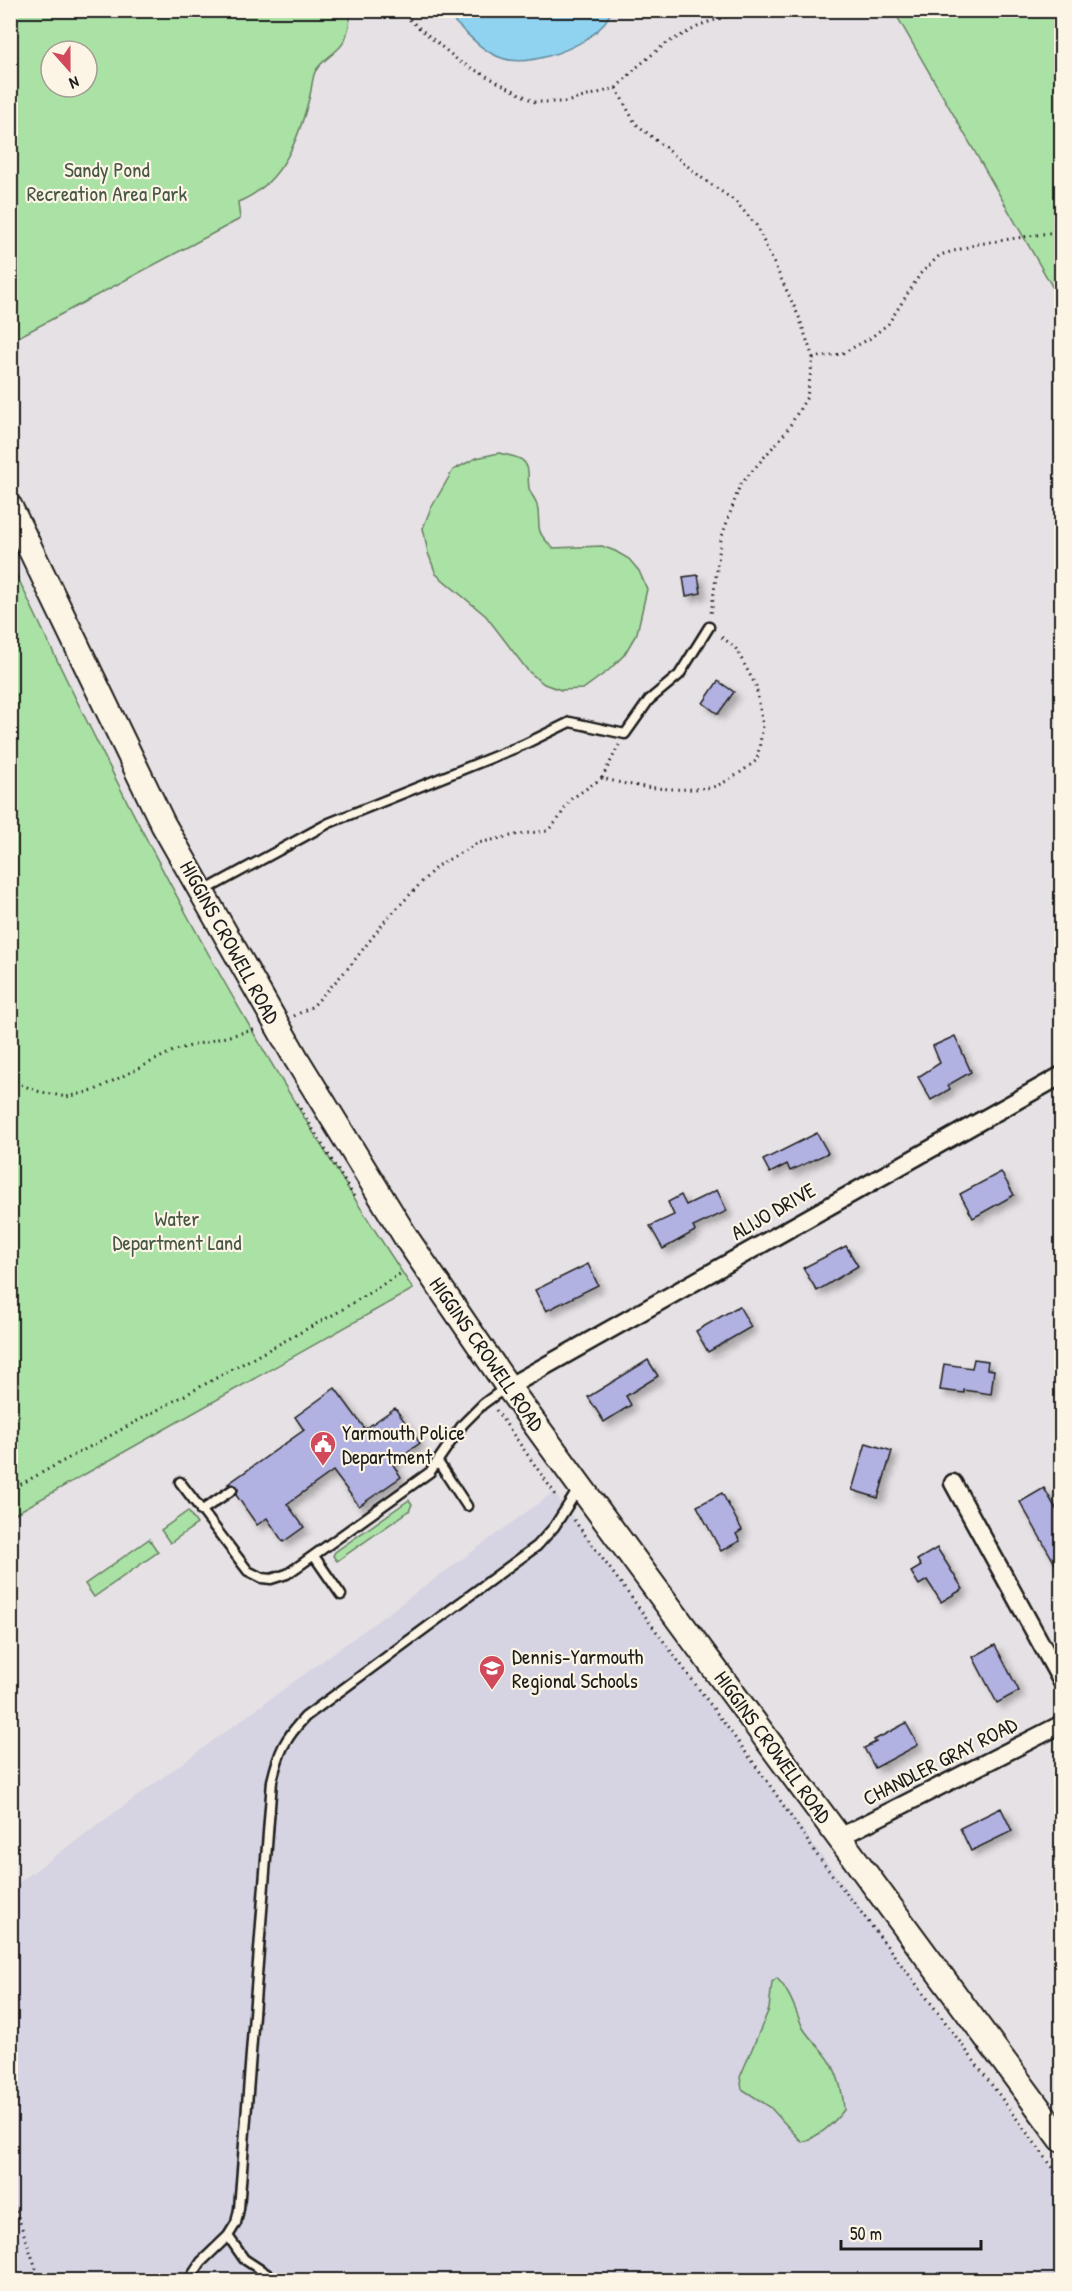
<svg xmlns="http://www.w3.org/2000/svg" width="1072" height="2291" font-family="'Patrick Hand',sans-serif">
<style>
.built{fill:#d6d3e3}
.green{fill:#aae1a5;stroke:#637e60;stroke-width:1.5;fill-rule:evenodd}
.water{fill:#8fd3f0;stroke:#618a9b;stroke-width:1.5}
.building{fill:#b1b1e2;stroke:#1c1c1c;stroke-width:1.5;filter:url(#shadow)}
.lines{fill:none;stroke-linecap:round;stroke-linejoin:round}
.lane-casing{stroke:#1c1c1c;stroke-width:13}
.street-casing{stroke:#1c1c1c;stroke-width:21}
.secondary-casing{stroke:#1c1c1c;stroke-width:28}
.path{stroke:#1c1c1c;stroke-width:3;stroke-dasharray:1.5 4.5;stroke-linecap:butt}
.lane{stroke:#fcf5e5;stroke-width:8}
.street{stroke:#fcf5e5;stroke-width:16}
.secondary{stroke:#fcf5e5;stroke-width:24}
.labels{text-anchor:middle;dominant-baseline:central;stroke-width:4.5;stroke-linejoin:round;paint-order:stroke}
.park-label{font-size:21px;fill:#475745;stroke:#fcf5e5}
.street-label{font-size:21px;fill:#1c1c1c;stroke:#fcf5e5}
.poi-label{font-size:21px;fill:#1c1c1c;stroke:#fcf5e5;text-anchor:start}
</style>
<defs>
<filter id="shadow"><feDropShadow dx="5" dy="5" stdDeviation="3" flood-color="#0004"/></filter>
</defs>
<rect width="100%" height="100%" fill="#e6e1e4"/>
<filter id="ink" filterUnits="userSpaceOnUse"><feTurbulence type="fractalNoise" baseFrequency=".0167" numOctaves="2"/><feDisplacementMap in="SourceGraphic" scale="12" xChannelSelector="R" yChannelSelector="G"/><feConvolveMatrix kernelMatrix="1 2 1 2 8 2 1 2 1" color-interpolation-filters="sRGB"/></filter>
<g filter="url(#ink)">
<!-- built -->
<path class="built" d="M554,1492l507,689v99h-1050l-1,-391z"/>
<!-- green -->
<path class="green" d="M11,10h340v1c-1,12 -3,30 -13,38 -7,7 -19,14 -23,23 -3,7 -3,15 -5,23 -11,43 -27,89 -72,107l2,17 -229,122zM51,51h36v36h-36z
M894,11h167v291z
M499,453c7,2 18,3 23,7 9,7 5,18 7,28 1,6 7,11 8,17 5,23 -5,23 16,43l49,-2 13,5 14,8 10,12 8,18 -10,44 -13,22 -15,15 -26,19 -22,1 -17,-6 -16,-13 -42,-55 -50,-42 -8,-21 -5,-25 7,-18 23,-40 23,-12z
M11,563c57,122 116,243 181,361 68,125 143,246 221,365l-402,227z
M409,1500l3,4 -3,7 -72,50 -4,-5 2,-4z
M188,1511l9,13 -27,19 -9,-13z
M149,1539l9,13 -64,45 -9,-13z
M777,1978c14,15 18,32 26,50 6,10 14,17 21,25 13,15 19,38 20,57 -13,16 -23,25 -42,32l-32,-35 -28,-18 -2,-12 29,-68 3,-27z"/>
<!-- water -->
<path class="water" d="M442,11h170c-4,6 -8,14 -13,18 -21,20 -72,40 -100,28 -23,-9 -38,-32 -57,-46z"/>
<!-- building -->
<path class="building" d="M698,575l3,18 -15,3 -3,-19z
M718,681l16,11 -16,22 -15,-11z
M955,1036l16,36 -23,13 2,4 -19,11 -13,-23 22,-14 -7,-17z
M817,1133l11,20 -38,18 -3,-7 -17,9 -7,-13z
M1001,1172l13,23 -41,23 -13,-24z
M717,1190l10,21 -34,16 2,4 -32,18 -13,-23 24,-11 -6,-13 13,-7 5,10z
M846,1246l12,20 -41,25 -14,-23z
M588,1264l10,21 -52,26 -11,-21z
M739,1306l12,21 -43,25 -12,-21z
M974,1359l14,2 -1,8 7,1 -3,24 -27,-4v3l-24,-3 4,-26 28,4z
M648,1360l10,16 -32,20 5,9 -27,17 -16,-25z
M335,1388l30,41 30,-21 25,35 -28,20 9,14 -42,29 -26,-35 -46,33 17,23 -21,15 -16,-24 -10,7 -21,-30 2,-5 -1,-4 -9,-2 76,-54 -9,-13z
M866,1443l26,8 -14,47 -26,-8z
M1044,1488l18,31v57l-42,-74z
M722,1493l20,37 -6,4 4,7 -19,10 -24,-45z
M937,1548l26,41 -22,13 -14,-22 -8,5 -8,-13 10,-6 -4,-6z
M995,1645l24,46 -22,12 -24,-46z
M906,1723l12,22 -43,23 -11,-20 12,-6 -2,-2z
M1001,1808l11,23 -41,20 -11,-23z"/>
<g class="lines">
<!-- lane casing -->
<g class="lane-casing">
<path id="lane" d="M204,891l125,-68 194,-78 47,-23 55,12 24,-34 30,-25 30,-48
M438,1462l29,44
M180,1482l68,89 14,7 9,1 16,-5 16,-11 127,-91 33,-48 20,-20 22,-16
M201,1511l31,-21
M314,1556l27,39
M189,2280l12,-18 27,-26
M276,2280l-32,-21 -16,-23 8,-13 3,-14 33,-428c7,-30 12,-41 33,-64l232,-171 17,-19 25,-39"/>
</g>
<!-- street casing -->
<g class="street-casing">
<path id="street" d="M508,1387l554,-312
M953,1483l109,199
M840,1837l222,-113"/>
</g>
<!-- secondary casing -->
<g class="secondary-casing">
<path id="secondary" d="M10,507l153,317 134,236 110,179 101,148 72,99 482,654"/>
</g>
<!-- path -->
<path class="path" d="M402,10l9,11 49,41 75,40h31l50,-14 21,-21 28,-23 40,-21 44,-13
M616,88l19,35 67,55 33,23 21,24 43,92 14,41 -6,39 -21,35 -46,53 -19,54 -10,75
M813,358l28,-4 28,-15 19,-15 33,-51 19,-18 38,-11 84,-13
M602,778l17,-33
M294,1016l19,-10 37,-40 35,-45 52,-55 41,-23 42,-9 27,-3 10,-10 14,-22 31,-21c31,9 60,12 93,11 6,-1 13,0 18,-2 17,-6 31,-17 44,-27l6,-34 -7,-40 -21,-39 -15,-11
M10,1080l27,11 29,6 27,-6 82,-41 82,-21
M297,1103l59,97
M496,1410l62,88
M10,1490l328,-178 65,-40
M574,1520l193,261 50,74 123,160 122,165
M10,2194l30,86"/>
<!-- lane -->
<use href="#lane" class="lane"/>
<!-- street -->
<use href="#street" class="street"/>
<!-- secondary -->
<use href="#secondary" class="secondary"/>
</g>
</g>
<!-- icons -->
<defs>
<g id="civic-pin" transform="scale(1.35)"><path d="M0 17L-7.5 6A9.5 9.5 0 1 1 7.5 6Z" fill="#d1495b" stroke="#fcf5e5"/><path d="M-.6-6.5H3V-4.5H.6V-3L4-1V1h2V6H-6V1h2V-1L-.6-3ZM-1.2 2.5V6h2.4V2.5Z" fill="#fff"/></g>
<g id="school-pin" transform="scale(1.35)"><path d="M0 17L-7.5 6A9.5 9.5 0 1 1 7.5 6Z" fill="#d1495b" stroke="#fcf5e5"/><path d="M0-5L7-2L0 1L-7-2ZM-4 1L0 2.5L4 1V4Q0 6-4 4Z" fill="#fff"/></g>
</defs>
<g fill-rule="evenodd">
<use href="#civic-pin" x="323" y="1444"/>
<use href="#school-pin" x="492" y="1668"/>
</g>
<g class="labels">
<!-- park labels -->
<g class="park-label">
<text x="107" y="169">Sandy Pond<tspan x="107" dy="24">Recreation Area Park</tspan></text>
<text x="177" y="1218">Water<tspan x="177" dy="24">Department Land</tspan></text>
</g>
<!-- street labels -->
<g class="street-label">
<text transform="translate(230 942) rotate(61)">HIGGINS CROWELL ROAD</text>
<text transform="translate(773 1211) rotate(-30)">ALIJO DRIVE</text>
<text transform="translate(487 1354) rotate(55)">HIGGINS CROWELL ROAD</text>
<text transform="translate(773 1747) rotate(54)">HIGGINS CROWELL ROAD</text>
<text transform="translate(940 1761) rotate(-27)">CHANDLER GRAY ROAD</text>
</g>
<!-- poi labels -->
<g class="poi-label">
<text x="342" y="1432">Yarmouth Police<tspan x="342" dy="24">Department</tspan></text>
<text x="512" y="1656">Dennis-Yarmouth<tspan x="512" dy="24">Regional Schools</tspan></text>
</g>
</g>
<!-- margin -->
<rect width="1072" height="2291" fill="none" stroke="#fcf5e5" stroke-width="36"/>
<rect x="18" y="18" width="1036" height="2255" fill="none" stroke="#1c1c1c" stroke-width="2" filter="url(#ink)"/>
<!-- north arrow -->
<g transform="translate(69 69) rotate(159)"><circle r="28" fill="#fcf5e5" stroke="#a29e95" stroke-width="1.5"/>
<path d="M0-4.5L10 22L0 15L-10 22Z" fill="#d1495b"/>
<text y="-9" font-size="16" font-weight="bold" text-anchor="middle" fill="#1c1c1c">N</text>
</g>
<!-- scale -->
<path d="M841 2240v9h140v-9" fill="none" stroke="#1c1c1c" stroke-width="3"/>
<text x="850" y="2240" font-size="18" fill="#1c1c1c" stroke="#fcf5e5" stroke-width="4.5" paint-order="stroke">50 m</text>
</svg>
